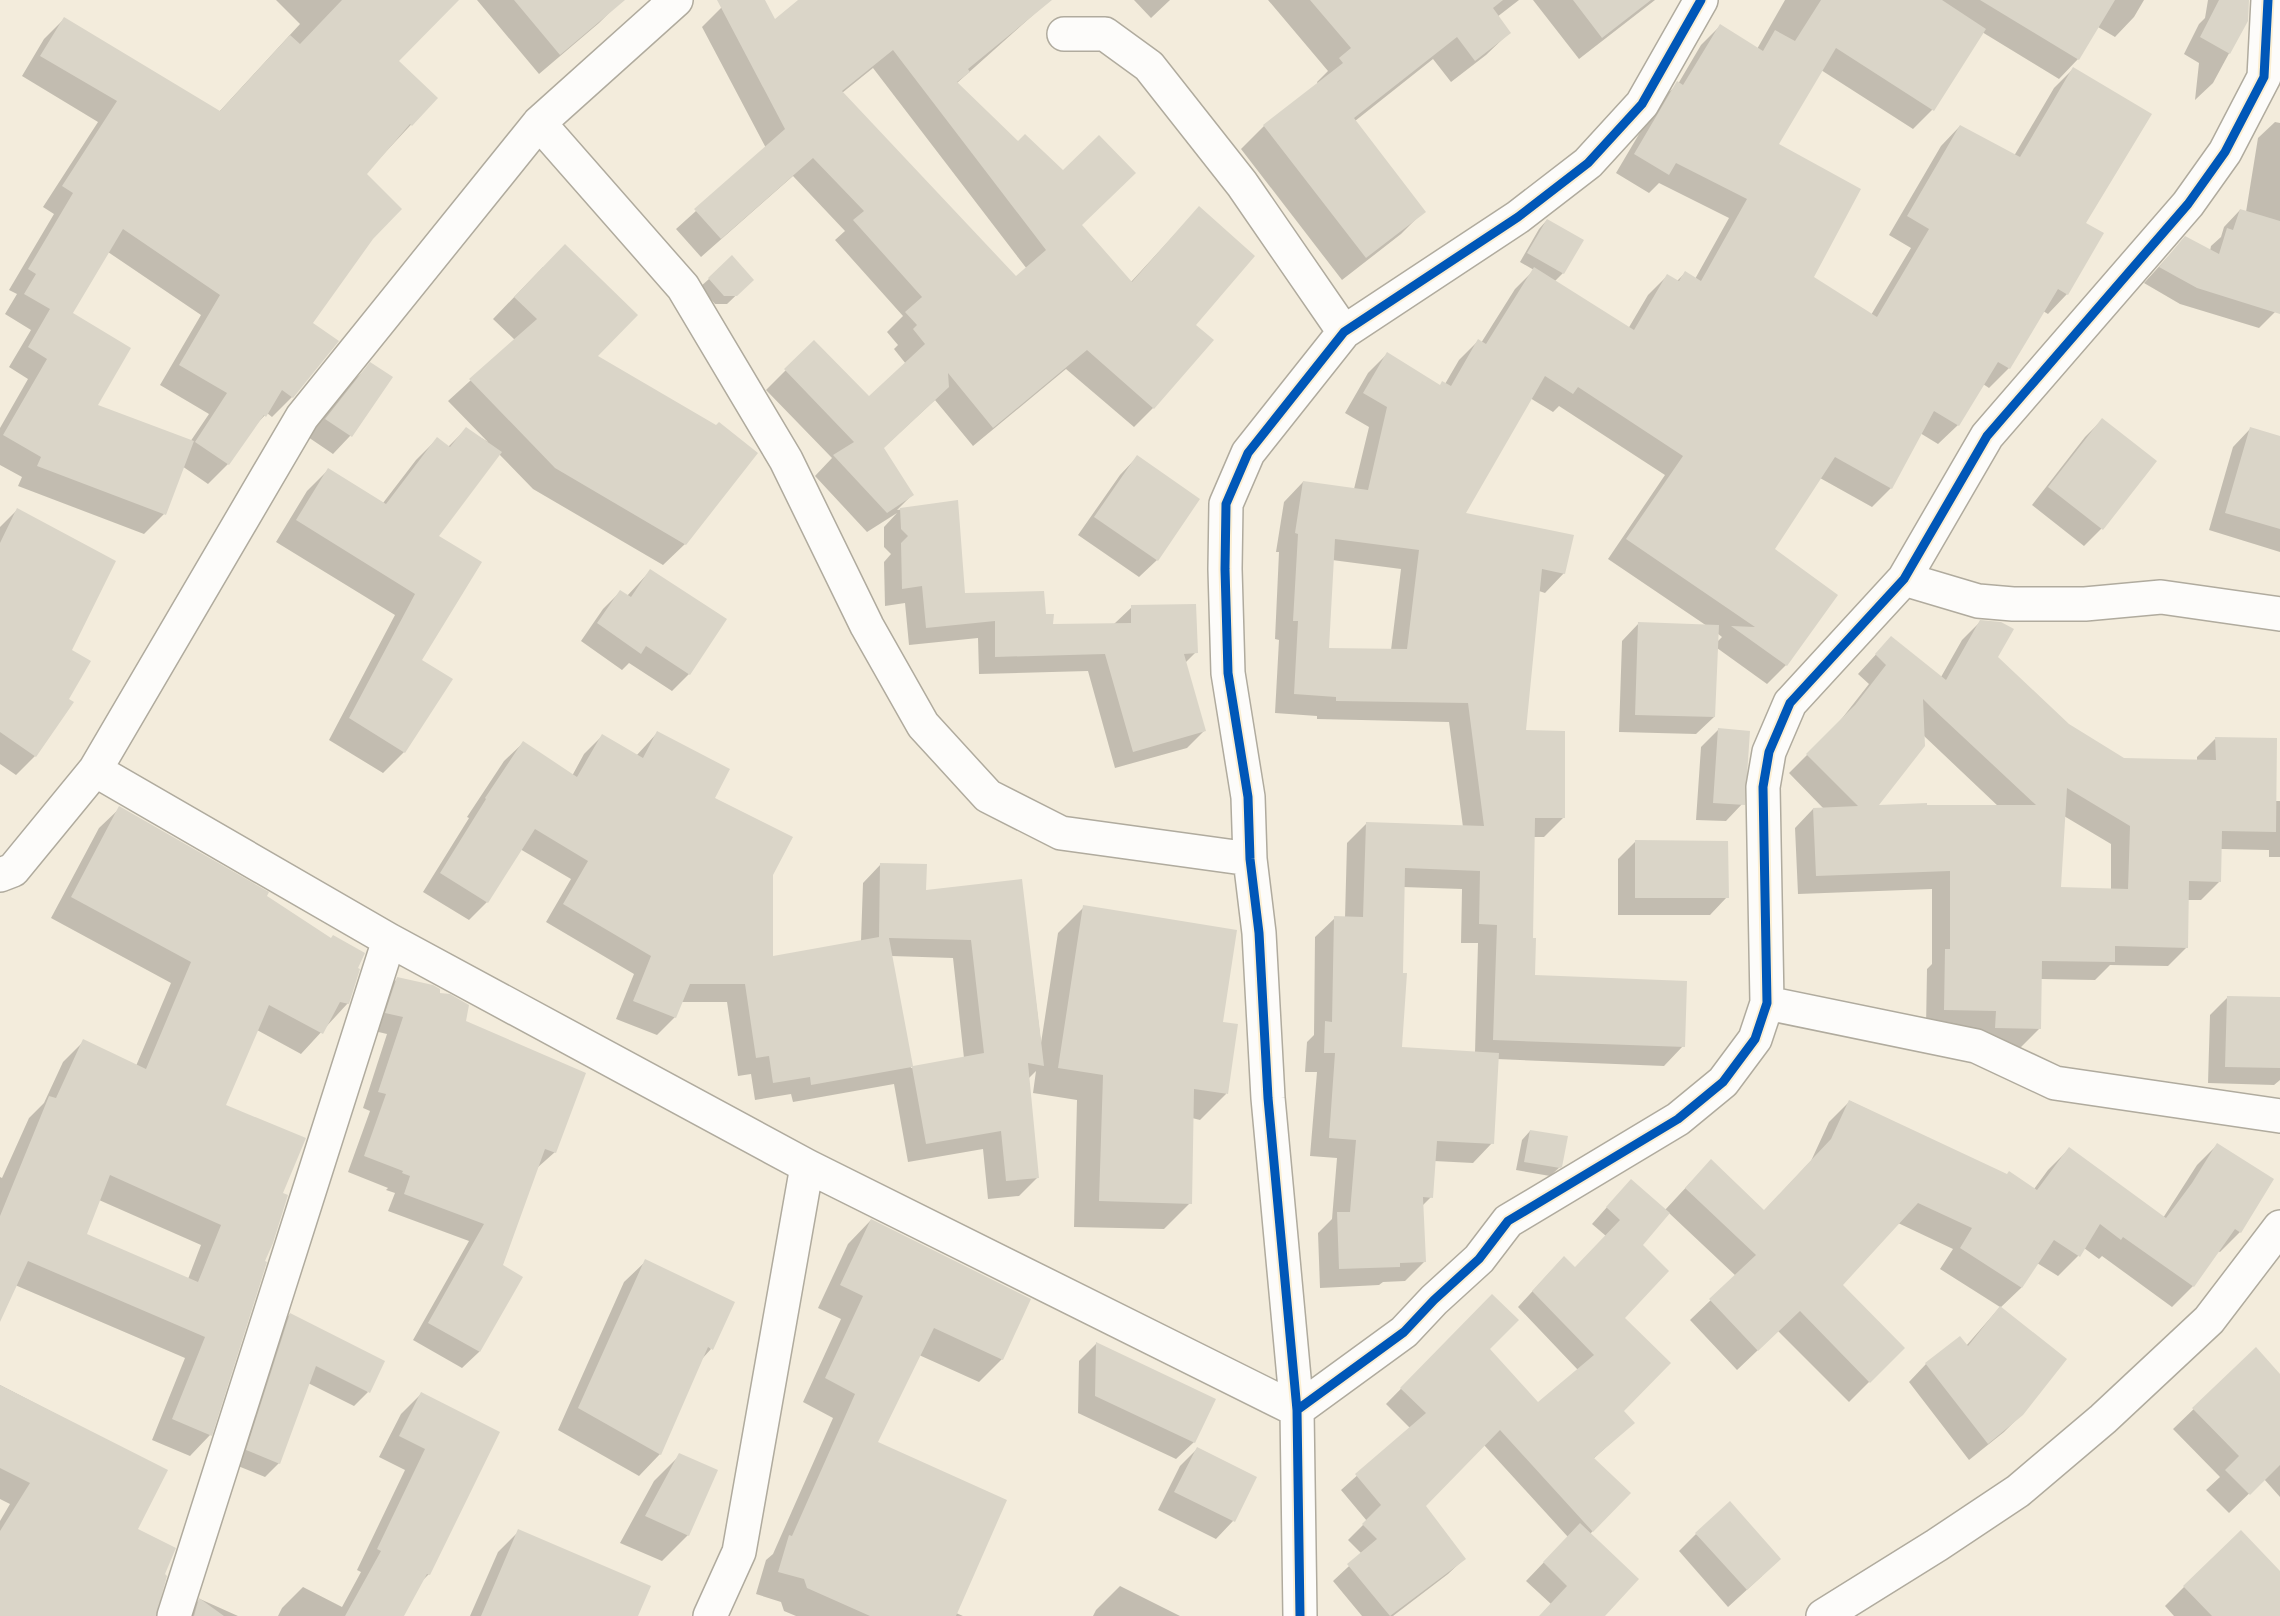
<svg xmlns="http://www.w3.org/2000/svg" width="2280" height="1616" font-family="'Titillium Web',sans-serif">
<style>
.shadow{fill:#0003;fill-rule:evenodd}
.building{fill:#dad5c8;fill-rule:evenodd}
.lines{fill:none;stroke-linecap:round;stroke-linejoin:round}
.minor-casing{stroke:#b0ab9e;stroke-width:36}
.minor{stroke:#fdfcfa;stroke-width:33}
.cycleway-casing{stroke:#fcefd3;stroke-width:13}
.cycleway{stroke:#0057b8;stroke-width:9}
</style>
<rect width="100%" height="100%" fill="#f3ecdc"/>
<!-- shadow -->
<path class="shadow" d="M276,0h181l-60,61 39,37 -71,76 6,64 -60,85 -19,74 -20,20 -5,-4 -15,16 -24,35 -20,20 -26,-18 -18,48 -20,20 -126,-48 4,-9 -22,-12v-37l28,-49 -19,-12 22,-37 -26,-16 12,-20 -8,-4 45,-76 -11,-7 55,-85 -76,-46 22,-37 20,-20 155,93 81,-88zM108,252l93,63 -41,70 49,29 -19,28 -95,-36 -24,-93z
M477,0h140l2,3 -20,20 -60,51z
M736,0h28l11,21 26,-21h235l6,7 -85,76 173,200 69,-75 -5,117 -41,83 -19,19 -68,-58 -93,77 -38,-46 -53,49 30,46 -15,15 60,-8 7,92 80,21 8,10 62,-1 18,-17 64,45 -11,11 19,68 -17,17 -72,20 -27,-97 -109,3 -1,-36 -69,7 -4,-42 -20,3 -1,-44 7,-8 -7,-7v-20l13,-14 -30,19 -52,-56 17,-18 -66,-68 48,-48 55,56 37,-34 -12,-15 4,-4 -11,-13 16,-16 -68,-76 10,-9 -52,-55 -92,81 -25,-28 90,-81 -64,-121 19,-19zM873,68l154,201 -11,9 -174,-185z
M1134,0h36l-19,18z
M1268,0h251l-22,17 12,16 -23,22 -35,27 -18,-23 -78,62 69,90 -23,23 -59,46 -101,-131 23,-23 54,-42 -1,-2 11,-11z
M1533,0h122l-76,59z
M1785,0h359l-10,17 -19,20 -17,-10 -20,32 -19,20 -77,-47 -50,78 -19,19 -92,-59 -44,75 35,133 59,37 40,-67 -22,-13 52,-89 19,-20 54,30 40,-68 19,-19 11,155 -17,70 -19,20 -5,-3 -34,57 -20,20 -6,-4 -25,41 -20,19 -18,-11 -29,55 -19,19 -52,-29 -47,72 13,115 -19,19 -50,-36 -3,69 -18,17 -77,-2 3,-91 17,-18 68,3 -99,-67 57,-84 -106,-69 -6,6 -23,-14 -67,116 101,59 -19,20 -6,-2 -14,140 39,86 -20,20h-11l-1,103 1,37 150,69 -19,20 -167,-7 -5,84 -19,20 -39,-2 -3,36 -9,9 2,56 -19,19 -22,1 -4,3 -59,3 -2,-55 14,-14 5,-61 -27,-2 7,-84h-12l2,-30 7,-7 1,-98 20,-19h10l2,-75 19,-19 97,3 -14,-105 -132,-3v-3l-42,-3 4,-73 -4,-1 4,-87h-3l8,-50 19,-20 51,7 15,-62 -24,-14 23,-40 19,-19 52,32 6,-2 14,-24 19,-19 3,2 34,-54 19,-19 -14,-8 19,-33 8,-9 16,53 -9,9 74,47 20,-34 19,-19 10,5 8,-8 10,6 34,-61 -70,-35 -10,10 -33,-20 42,-71 20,-18 23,-39 19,-19 37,23zM1332,560l69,9 -10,81 -63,-1zM1717,633l5,4 -5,5zM1403,887l59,2 -1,54h17l-3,110 -75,-5z
M2208,0h40l-1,20 -34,63 -18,17 4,-37 -15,-9 15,-30 6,-6z
M2275,122l5,1v173l-5,16 -16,16 -79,-24 -36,-21 41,-45 25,13 1,-5 10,-9 3,-10 16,-17 6,2 12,-74z
M543,267l53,90 89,187 -22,21 -130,-76 -34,-35 -62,82 -17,124 -16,92 -21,21 -54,-33 66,-125 -119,-73 31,-51 21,-21 55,33 33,-43 21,-21 11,8 18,-18 22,13 -40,-41 67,-61 -22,-21z
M709,279l43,1 -25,24h-12l-15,-17z
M371,364l20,14 -41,58 -17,18 -25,-17 45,-56z
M2102,420l53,42 -54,67 -17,17 -52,-41 53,-68z
M2250,429l30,9v114l-71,-22 24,-83z
M1137,457l20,103 -18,17 -61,-42 42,-60z
M17,510l53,141 -35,105 -19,19 -16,-11v-237z
M650,571l39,103 -17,17 -43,-28 -7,7 -41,-29 22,-32 17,-17 7,4z
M1980,622l16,35 72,68 56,35 73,1v-4l18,-18 60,62h5v56h-11v-7l-48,-1 -1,32 -19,19h-13l-1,47 -19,19 -58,-1 -15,15 -54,-1 -1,49 -19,19 -44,-1 1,-17h-52l1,-60 5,-5v-75l-134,5 -3,-66 18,-19h11l-35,-36 47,-47 33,-42 -11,-10 33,-36 50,39 21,-37zM1923,735l76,72h-123zM2064,816l47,28v46l-51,-1z
M1718,730l25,73 -17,18 -30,-1 5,-73z
M657,733l56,65 59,77 -1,83 90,-17 2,-58 18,-19 44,27 96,-10 20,162 17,-110 26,-26 137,116 5,71 -26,26 -8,-2 -2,85 -26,26 -90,-2 3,-127 -44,-7 3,-22 -8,8 9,99 -18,18 -31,3 -5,-50 -75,13 -14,-78 -101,18 -2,-8 -36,6 -4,-26 -13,2 -11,-74h-46l-6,15 -18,18 -41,-16 18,-45 -88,-52 25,-43 -51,-30 -33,53 -18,18 -46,-28 46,-74 -2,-1 37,-56 19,-18 49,33 12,-22 18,-18 34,20zM891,956l62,2 11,100 -53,10z
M120,808l146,89 89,72 -7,34 -47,51 -44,-24 -33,76 57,88 -71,241 -20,21 -38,-16 33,-82 -170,-73 -15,33v-141l2,1 27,-60 15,-15 19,-41 21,-21 52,25 35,-83 -120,-65 48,-90zM99,1200l102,45 -13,34 -103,-44z
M1635,842l92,55 -17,18h-92v-56z
M397,979l41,15 26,28 91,130 -18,16 -35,98 -23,86 -17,16 -49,-28 56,-99 -81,-30 7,-18 -9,-3 2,-2 -40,-16 22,-61 -7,-3 24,-74 -17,-4 11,-35z
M2228,997l52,2v81l-6,5 -66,-2 2,-68z
M1850,1101l184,88 14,-19 21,-21 94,69 34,-53 20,-20 23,87 -20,20 -2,-1 -25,35 -21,21 -70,-51 -3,3 -15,-11 -6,8 -20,20 -21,-13 -16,25 -21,20 22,106 -18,18 -35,28 -60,-78 17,-18 40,-18 34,-39 -60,-38 13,-20 -55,-26 -57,62 62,63 -54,54 -71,-71 -41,39 -47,-50 46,-44 -67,-63 -28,33 -18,72 -1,93 11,12 -40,36 36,34 -39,41 13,82h-63l11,-12 -25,-23 42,-44 -84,-92 -60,61 40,53 -16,15 -55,42h-31l-29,-35 29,-27 -14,-14 19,-19 -26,-31 69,-62 -24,-24 106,-108 -4,53 50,55 40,-34 -60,-63 45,-49 11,11 32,-33 -14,-12 24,-27 49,13 26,-28 73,29 47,-50 18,-39z
M1530,1131l31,35 -11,10 -34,-6 6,-30z
M871,1220l131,139 -23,23 -60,-27 -43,87 80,171 7,3h-167l-12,-5 -3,-9 -25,-8 10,-34 7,-6 60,-136 -30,-16 38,-83 -23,-11 30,-64z
M646,1261l65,88 -9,10 -42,95 -21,22 -81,-46 66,-148z
M290,1314l78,78 -14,14 -46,-23 -29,80 -14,14 -32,-13 43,-135z
M1096,1344l98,98 -18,17 -98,-46 1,-52z
M2256,1349l24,27v121l-16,-18 -35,34 -23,-23 14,-13 -47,-48z
M0,1385l166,86 -30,59 27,45 -9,41h-154v-95l10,-17 -10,-5z
M421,1394l77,39 -69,141 -8,8 -19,34h-124l4,-8 21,-21 39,20 19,-35 -4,-2 48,-100 -26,-13 22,-43z
M1197,1449l58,28 -22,44 -17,18 -58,-29 22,-44z
M680,1455l8,80 -26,26 -42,-18 34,-62z
M519,1531l117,85h-166l28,-64z
M1696,1534l66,42 -34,31 -49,-56z
M2280,1573v43h-106l-9,-10 19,-19z
M1120,1586l60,30h-87l3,-6z
M200,1599l38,17h-55z"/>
<!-- building -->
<path class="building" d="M342,0h117l-60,61 39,37 -26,28 -2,-2 -43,50 35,35 -29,30 -60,84 26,18 -46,57 -11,-8 -16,27 -2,-2 -35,50 -34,-23 32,-49 -48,-28 41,-70 -97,-66 -50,84 58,35 -33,57 96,36 -28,74 -129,-49 4,-9 -38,-22 44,-76 -19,-12 22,-38 -26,-15 12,-20 -8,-5 45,-76 -11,-7 55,-85 -77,-45 24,-39 156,94 70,-76 10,9z
M514,0h111l-65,55z
M717,0h48l10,19 23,-19h254l-84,69 2,3 -13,10 61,59 7,-7 38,36 36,-35 37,38 -54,52 50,57 67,-76 56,50 -59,69 18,15 -60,69 -67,-59 -94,78 -45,-55 1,14 -65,61 30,47 -27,18 -54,-58 21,-13 -70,-73 30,-29 55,56 56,-52 -12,-15 4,-4 -12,-13 17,-15 -69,-77 11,-9 -51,-53 -92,81 -27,-30 91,-80zM893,50l153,200 -30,26 -174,-185z
M1310,0h193l-10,8 18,25 -36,28 -18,-24 -103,81 72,94 -60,46 -103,-133 80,-62 -4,-5 12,-10z
M1573,0h78l-49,38z
M1821,0h121l44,29 -52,82 -98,-63 -57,96 82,45 -47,88 63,40 52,-88 -22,-13 53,-91 60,32 53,-90 79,47 -66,109 18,10 -36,62 -10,-6 -48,80 -12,-7 -39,64 -25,-15 -42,78 -57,-32 -60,92 63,46 -51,71 -56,-40 24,1 -129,-88 57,-83 -105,-69 -5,7 -28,-18 -79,137 108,22 -9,39 -23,-5 -16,161 39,1v87h-30l-2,120h3l-1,37 152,6 -2,66 -192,-7 4,-115 -18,-1 1,-53 -75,-3 -2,105h4l-5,74 97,6 -5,91 -57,-3 -4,57 -10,-1 3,65 -26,1v4l-61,2 -2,-57h13l6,-72 -27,-2 6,-85h-11l1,-32 7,1 2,-106 29,1 3,-95 118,4 -16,-123 -132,-2v-4l-42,-3 4,-73h-5l5,-87 -3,-1 8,-52 65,9 19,-83 -24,-14 24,-41 53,33 2,-4 9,5 27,-47 8,5 48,-77 100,63 33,-56 12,7 6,-10 16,10 46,-82 -71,-36 -7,12 -35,-21 43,-73 6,4 37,-61 43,27 12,-21 20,11zM1335,539l84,11 -12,99 -78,-1z
M1980,0h135l-36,60z
M2219,0h30l-1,21 -18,33 -30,-17z
M2240,209l40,12v93l-83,-26 -38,-21 26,-31 34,18 8,-26 6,2z
M1547,219l37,21 -20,34 -37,-21z
M565,244l73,71 -40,41 118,69 3,-3 39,31 -72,92 -131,-77 -86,-89 68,-60 -23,-22z
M732,255l22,25 -17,16h-13l-16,-18z
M370,362l23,15 -41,60 -27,-18z
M2102,418l55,43 -54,69 -55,-43z
M466,427l36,25 -63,84 43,26 -60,98 31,19 -48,74 -56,-35 66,-124 -119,-74 32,-52 58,36 51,-67 13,10z
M2250,427l30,9v93l-55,-16z
M1137,455l63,44 -42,62 -64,-44z
M958,500l7,93 79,-2 2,23h8l-1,10 78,-1v-18l65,-1 2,49 -14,1 22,77 -73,21 -28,-98 -110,3v-36l-69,7 -4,-42 -20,3 -1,-46 7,-7 -7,-7 -1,-21z
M17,508l99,53 -44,89 19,11 -22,38 5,3 -38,55 -36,-25v-189z
M650,569l77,50 -37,56 -44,-29 -5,8 -44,-31 23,-33 11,7z
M1980,620l21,2 13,7 -16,28 71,67 55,34 92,2 -1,-23 62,1 -1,94 -54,-1 -1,51 -32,-1 -1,67 -73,-2v16l-73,-1 -1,68 -46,-1 1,-17 -52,-1 1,-61h5v-78l-134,5 -3,-68 45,-2 -52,-52 49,-49 31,-40 -11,-11 16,-18 55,44zM1923,699l9,9 104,97h-109v-2l-48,2 46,-59zM2067,788l63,38 -2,63 -67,-2z
M1638,622l81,3 -4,92 -80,-2z
M1718,728l32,3 -5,74 -32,-2z
M657,731l73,38 -15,29 78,39 -20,38v81l106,-19 1,-74 47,1 -1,26 96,-11 22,187 -16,-3 11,115 -33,3 -5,-50 -75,13 -14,-77 -101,18 -1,-8 -37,6 -4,-27 -13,2 -11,-74h-55l-14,34 -43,-17 18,-45 -88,-52 25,-43 -53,-32 -47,74 -48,-30 46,-74 -1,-1 38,-57 54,36 25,-43 41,24zM889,938l82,2 13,113 -71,13z
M119,806l150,86 -2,4 64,42 2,-3 32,18 -7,15 2,1 -11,35 -9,-2 -17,32 -54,-29 -43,100 80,33 -23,55 5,2 -15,48 -8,18 2,1 -55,174 -40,-17 33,-82 -177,-76 -28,61v-106l49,-120 7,2 27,-59 63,30 45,-107 -120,-65zM110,1175l111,50 -23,57 -111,-48z
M1635,840l93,1 1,57h-94z
M1083,905l154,25 -14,92 15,2 -10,70 -34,-5 -2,115 -93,-3 4,-126 -45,-7z
M397,977l36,8 7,4v4l10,1 19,11 -3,16 120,52 -30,80 -11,-4 -42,116 20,12 -43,75 -52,-29 56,-99 -80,-30 6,-18 -8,-3 1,-2 -39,-15 22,-62 -8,-2 25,-75 -18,-4z
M2227,996l53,1v71l-55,-1z
M1849,1100l158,74 2,-3 28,19 32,-43 97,71 26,-35 25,-40 57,36 -33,54 -6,-4 -41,58 -71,-50 -2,3 -21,-16 -20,33 -26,-17 -32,48 -62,-40 12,-20 -54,-25 -75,82 62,63 -35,35 -70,-72 -42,40 -49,-52 47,-44 -71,-67 26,-29 53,51 67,-71z
M1530,1130l38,6 -6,31 -2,1 -36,-6z
M1631,1179l39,34 -27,32 26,26 -44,47 46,45 -47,48 11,12 -41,35 37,35 -38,39 -93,-102 -74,76 40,53 -76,57 -43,-52 30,-25 -15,-15 19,-19 -26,-31 71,-61 -26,-25 92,-94 27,26 -29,29 48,53 56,-47 -62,-64 32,-35 11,11 45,-47 -14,-13z
M871,1219l160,80 -28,61 -69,-32 -56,114 129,58 -51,116h-86l-63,-28 -3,-9 -26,-7 11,-37 3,1 63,-142 -30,-16 38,-82 -23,-11z
M645,1259l90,43 -22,48 -5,-3 -47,108 -83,-47z
M2000,1306l67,53 -44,56 -35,29 -63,-81 35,-27 8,10z
M290,1313l95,48 -15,32 -54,-27 -36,98 -34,-14z
M1096,1342l120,57 -21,44 -100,-47z
M2256,1347l24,27v91l-30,30 -25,-25 14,-14 -47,-48z
M0,1385l168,85 -30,59 38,19 -11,26 2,2 -11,40h-156v-85l30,-48 -30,-15z
M421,1392l79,40 -70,143 -3,-1 -23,42h-59l36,-65 -4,-2 48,-100 -26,-13z
M1197,1447l60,30 -22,45 -61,-30z
M679,1453l39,17 -29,66 -44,-20z
M1730,1501l51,58 -34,31 -52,-57z
M1580,1523l59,56 -34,37h-66l28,-30 -24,-24z
M518,1529l133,57 -13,30h-157z
M2241,1530l39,41v45h-68l-29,-30z
M199,1598l25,18h-30z"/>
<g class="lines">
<!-- minor casing -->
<g class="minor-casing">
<path id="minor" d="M1064,34h41l44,32 93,118 102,148
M539,123l144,164 103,173 81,166 56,99 65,71 73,37 189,26
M1904,579l74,22 35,3h72l76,-7 119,17
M95,770l294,170 418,226 490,244
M0,875l13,-5 82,-100 207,-353 237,-294 137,-123
M1767,1003l209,43 79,37 225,33
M1297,1410l107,-78 30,-32 45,-41 29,-38 170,-102 45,-37 32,-43 12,-36 -4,-216 6,-35 21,-49 114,-124 83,-143 201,-232 37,-52 39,-75 4,-77
M174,1616l215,-676
M710,1616l29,-64 68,-386
M1300,1616l-3,-206 -29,-312 -9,-165 -9,-74 -2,-62 -20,-124 -3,-104 1,-65 22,-51 96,-121 174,-115 70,-54 54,-59 59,-104
M1823,1616l114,-71 81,-54 85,-72 106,-99 71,-93"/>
</g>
<!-- minor -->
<use href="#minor" class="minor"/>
<!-- cycleway casing -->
<g class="cycleway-casing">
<path id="cycleway" d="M1297,1410l107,-78 30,-32 45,-41 29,-38 170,-102 45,-37 32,-43 12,-36 -4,-216 6,-35 21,-49 114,-124 83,-143 201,-232 37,-52 39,-75 4,-77
M1300,1616l-3,-206 -29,-312 -9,-165 -9,-74 -2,-62 -20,-124 -3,-104 1,-65 22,-51 96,-121 174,-115 70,-54 54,-59 59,-104"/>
</g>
<!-- cycleway -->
<use href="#cycleway" class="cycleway"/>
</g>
</svg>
